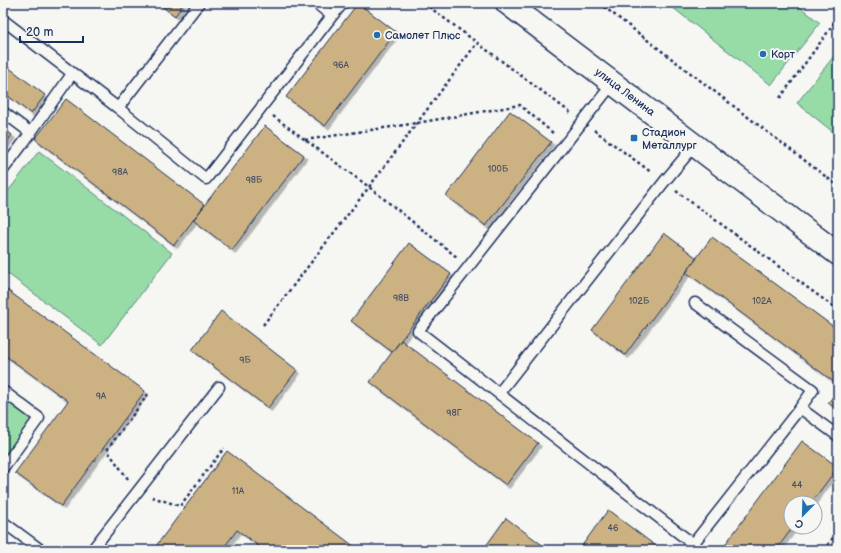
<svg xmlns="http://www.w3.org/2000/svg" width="841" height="553" font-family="'Balsamiq Sans',sans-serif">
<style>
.green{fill:#97dba7;stroke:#598582}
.building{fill:#ccb282;stroke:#1b2f5e;filter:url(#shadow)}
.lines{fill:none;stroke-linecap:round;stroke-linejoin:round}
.service-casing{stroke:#1b2f5e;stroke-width:13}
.tertiary-casing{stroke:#1b2f5e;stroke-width:25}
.path{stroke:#1b2f5e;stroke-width:2.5;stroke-dasharray:3 3;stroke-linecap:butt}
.service{stroke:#f6f6f2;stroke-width:10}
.tertiary{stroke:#f6f6f2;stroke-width:22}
.poi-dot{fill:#1f6fb2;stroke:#f6f6f2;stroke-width:1.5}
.labels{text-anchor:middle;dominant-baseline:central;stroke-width:4;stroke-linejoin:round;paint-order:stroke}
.number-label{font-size:9px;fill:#475067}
.poi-label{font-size:11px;fill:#1b2f5e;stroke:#f6f6f2;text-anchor:start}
.street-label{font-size:11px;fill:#1b2f5e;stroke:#f6f6f2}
</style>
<defs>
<filter id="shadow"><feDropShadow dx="3.5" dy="3.5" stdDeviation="0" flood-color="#0004"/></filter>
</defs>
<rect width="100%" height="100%" fill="#f6f6f2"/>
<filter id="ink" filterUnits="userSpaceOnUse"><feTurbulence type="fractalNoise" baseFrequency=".025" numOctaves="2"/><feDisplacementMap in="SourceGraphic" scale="8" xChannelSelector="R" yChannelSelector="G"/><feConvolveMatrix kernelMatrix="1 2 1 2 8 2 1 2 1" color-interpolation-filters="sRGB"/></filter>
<g filter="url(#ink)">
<!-- green -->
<path class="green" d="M675,3h120l25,20 -49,62 -99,-78z
M838,51v85l-41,-33z
M39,151l133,102 -70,92 -99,-75v-72z
M3,391l36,27 -36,50z"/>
<!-- building -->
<path class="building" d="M158,3h26l-9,13z
M358,3l38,29 -71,94 -39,-29z
M4,64l41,31 -14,19 -28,-22v-27z
M66,99l139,106 -31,40 -139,-106z
M510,111l41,31 -65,84 -40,-30z
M265,126l39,29 -72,95 -39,-30z
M3,128l9,7 -9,12z
M664,233l33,25 -72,97 -33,-25z
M712,237l126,93v55l-152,-113z
M409,243l42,31 -59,78 -41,-31z
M3,287l142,104 -84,115 -46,-33 53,-72 -65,-47z
M221,311l76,59 -29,38 -76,-58z
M401,340l137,103 -32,42 -136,-103z
M838,390v20l-10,-7z
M802,441l36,26 -27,36h-20v24h2l-17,23h-55z
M227,451l132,99h-95l-27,-20 -15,20h-69z
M608,510l53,40h-76l-4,-3z
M506,518l43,32h-66z
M3,543l10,7h-10z"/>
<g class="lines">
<!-- service casing -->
<g class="service-casing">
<path id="service" d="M332,16l11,-13
M3,20l115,88 81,-105
M613,83l-195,248 275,213 107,-136
M118,108l88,71 126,-163 -16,-13
M3,112l28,21
M3,170l21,-28 48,-68
M695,303l118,87 -13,18 38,28
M3,391l36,27 -36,50
M499,393l165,-211 31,-37
M3,522l38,28
M92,550l127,-163"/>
</g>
<!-- tertiary casing -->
<g class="tertiary-casing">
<path id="tertiary" d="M507,3l331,251"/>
</g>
<!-- path -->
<path class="path" d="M424,3l147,110
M599,3l239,183
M834,3l4,3
M780,98l58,-80
M273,116l96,71 89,71
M594,130l57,42
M305,140l112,-17 103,-18 34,29
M676,191l162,119
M263,325l106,-138 108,-144
M128,479l-21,-29 42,-57
M152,497l28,9 44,-58
M824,550l14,-19"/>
<!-- service -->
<use href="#service" class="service"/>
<!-- tertiary -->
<use href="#tertiary" class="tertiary"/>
</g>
</g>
<!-- markers -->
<g class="poi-dot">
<circle cx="377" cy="35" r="4"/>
<circle cx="763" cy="54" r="4"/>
<rect x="630" y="134" width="8" height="8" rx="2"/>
</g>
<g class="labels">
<!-- number labels -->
<g class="number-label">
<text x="341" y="65">96А</text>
<text x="498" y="169">100Б</text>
<text x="120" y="172">98А</text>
<text x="254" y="180">98Б</text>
<text x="401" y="298">98В</text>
<text x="639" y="301">102Б</text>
<text x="762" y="301">102А</text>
<text x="245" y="360">9Б</text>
<text x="101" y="396">9А</text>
<text x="454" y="413">98Г</text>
<text x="797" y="485">44</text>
<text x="238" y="491">11А</text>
<text x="613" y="528">46</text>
</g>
<!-- poi labels -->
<g class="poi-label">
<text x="385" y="35">Самолет Плюс</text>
<text x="771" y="54">Корт</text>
<text x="642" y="132">Стадион<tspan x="642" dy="13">Металлург</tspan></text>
</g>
<!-- street labels -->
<g class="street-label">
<text transform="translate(625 92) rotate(37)">улица Ленина</text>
</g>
</g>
<!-- margin -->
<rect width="841" height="553" fill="none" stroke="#f6f6f2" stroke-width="16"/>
<rect x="8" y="8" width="825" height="537" fill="none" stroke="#1b2f5e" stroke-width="1.5" filter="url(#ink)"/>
<!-- north arrow -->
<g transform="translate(803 515) rotate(203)"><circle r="19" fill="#f6f6f2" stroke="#9ea6b7"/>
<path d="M0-3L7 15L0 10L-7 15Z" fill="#1f6fb2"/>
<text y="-6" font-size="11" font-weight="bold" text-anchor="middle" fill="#1b2f5e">С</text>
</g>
<!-- scale -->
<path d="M20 36v6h63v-6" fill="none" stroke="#1b2f5e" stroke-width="2"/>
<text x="26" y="36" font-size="12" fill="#1b2f5e" stroke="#f6f6f2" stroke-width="3" paint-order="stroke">20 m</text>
</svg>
